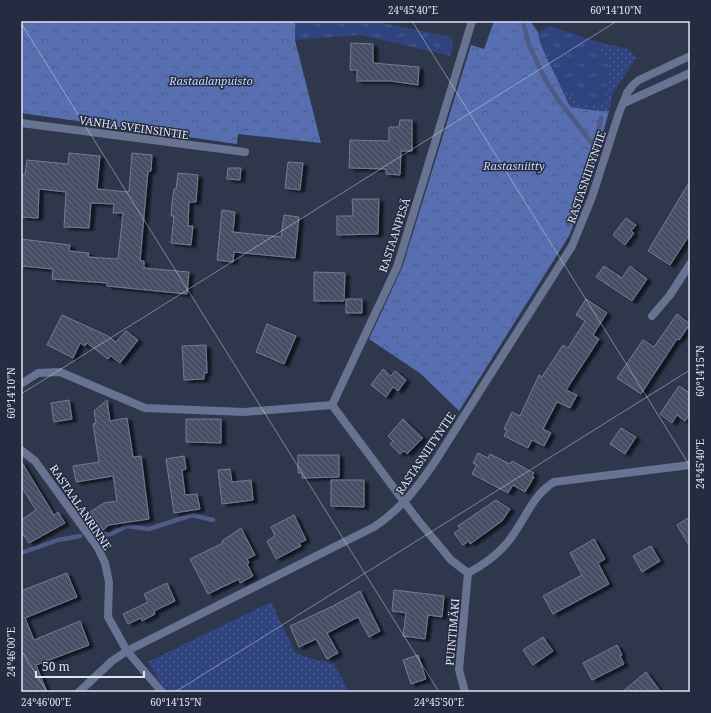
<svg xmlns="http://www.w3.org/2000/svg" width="711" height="713" font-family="'Noto Serif',serif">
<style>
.grass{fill:url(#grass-dots)}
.forest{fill:url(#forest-crowns)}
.park{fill:url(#park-tufts)}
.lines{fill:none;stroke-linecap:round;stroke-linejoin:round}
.stream{stroke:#4f5a87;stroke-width:4.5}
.building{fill:url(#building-back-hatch);stroke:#727c94;filter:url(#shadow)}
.minor{stroke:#687391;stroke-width:8}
.tertiary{stroke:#687391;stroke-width:8}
.ticks{fill:none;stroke:#dfe4f2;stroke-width:1;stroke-opacity:0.45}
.labels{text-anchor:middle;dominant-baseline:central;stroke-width:3;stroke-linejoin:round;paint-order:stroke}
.park-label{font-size:11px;font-style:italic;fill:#c9d8fe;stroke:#252c41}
.street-label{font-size:11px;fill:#dfe4f2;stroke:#252c41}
.neatline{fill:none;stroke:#dfe4f2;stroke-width:1.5}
.ticks-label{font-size:10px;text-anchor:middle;fill:#dfe4f2}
</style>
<defs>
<pattern id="grass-dots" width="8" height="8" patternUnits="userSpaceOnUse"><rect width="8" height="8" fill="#2f437f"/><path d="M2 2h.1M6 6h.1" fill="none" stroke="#4d5e92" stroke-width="1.8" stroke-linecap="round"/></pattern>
<pattern id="forest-crowns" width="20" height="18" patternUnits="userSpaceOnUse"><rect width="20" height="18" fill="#576eb0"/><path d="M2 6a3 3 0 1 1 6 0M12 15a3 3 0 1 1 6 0" fill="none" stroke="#4e5b82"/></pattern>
<pattern id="park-tufts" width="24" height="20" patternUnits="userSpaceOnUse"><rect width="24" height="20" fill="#2f437f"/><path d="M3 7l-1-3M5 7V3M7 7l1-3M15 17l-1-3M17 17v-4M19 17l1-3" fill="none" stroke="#4d5e92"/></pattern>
<pattern id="building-back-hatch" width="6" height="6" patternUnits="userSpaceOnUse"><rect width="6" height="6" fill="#474f66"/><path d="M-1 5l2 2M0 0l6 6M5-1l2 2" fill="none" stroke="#61687c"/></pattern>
<filter id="shadow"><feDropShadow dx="4.5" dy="2.5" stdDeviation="1" flood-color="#0009"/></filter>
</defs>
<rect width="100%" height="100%" fill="#2e374c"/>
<!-- grass -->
<path class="grass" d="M598,42l30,7 8,9 -23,35 -4,18h-11l-28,-4 -19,-42 23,36 36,-34z
M271,602l24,50 11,5 28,7 15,28h-183l-18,-30z"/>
<!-- forest -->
<path class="forest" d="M21,21h274v19l26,103 -83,-9 -1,10 -216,-31z
M494,21h36l8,11 2,10 30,65 28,4h11l-20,74 -20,51 -110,175 -38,-37 -52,-35 33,-71 69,-223 13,4z"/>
<!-- park -->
<path class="park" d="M295,21h78l78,16 2,4 -2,15 -90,-21 -66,5z
M550,26l48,16 12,25 -9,40 -27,-6c-14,-21 -32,-44 -36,-69z"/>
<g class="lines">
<!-- stream -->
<path class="stream" d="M523,21l6,24 16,34 14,22 36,46
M568,225l16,-38 17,-69
M94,535l17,-1 16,-8 22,3 43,-14 21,5
M21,553l37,-13 22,-4"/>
</g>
<!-- building -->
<path class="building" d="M351,43l22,1v19l46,4 -1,18 -27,-4h-34v-11h-7z
M400,120h12v31h-11l-1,24 -14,-1v-5l-37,-1 1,-28 39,1v-14h10z
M69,153l31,3 -3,33 32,3 3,-39 20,2 -1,16h-3l-8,90h4v7l45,4 -2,22 -80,-8v-3l-55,-4 1,-10 -32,-3v-27l49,6 -1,6 20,2 -1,4 30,2 5,-46h-10l1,-9 -23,-1 -2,25 -25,-1 2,-35 -27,-3 -1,29 -17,-1v-43l4,1 2,-15 41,4z
M288,162l15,1 -3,27 -15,-2z
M228,168h13l-1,12 -13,-1z
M178,173l20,2 -2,27h-7l-1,24h5l-2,19 -20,-2 3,-27h-3l1,-13 2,-14h2z
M690,181v53l-20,31 -22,-14z
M352,199h27l-1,35 -41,1v-19h16z
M222,210l13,2 -2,20 48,5 3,-22 15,2 -4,41 -61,-6 -1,10 -16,-2z
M626,218l10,7 -5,6 3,2 -9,12 -12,-10z
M604,266l18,12 8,-12 17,13 -15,22 -36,-24z
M314,272l31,1 -1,28h-30z
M346,299h16v14h-16z
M586,299l21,14 -14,22 6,4 -33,51 11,5 -7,13 -13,-6 -14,27 8,4 -7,13 -12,-6 -4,8 -24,-12 3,-6 -3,-1 8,-17 8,4 19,-41 3,2 21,-32 5,3 17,-27 -9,-6z
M677,314l13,10 -11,16 -2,-1 -36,55 -24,-16 26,-38 11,7z
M62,315l46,21 8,6 10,-11 12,9 -18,23 -9,-7 -3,3 -21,-16 -2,3 -5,-3 -7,15 -26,-13z
M267,324l29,12 -12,28 -28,-12z
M206,345l1,28h-3v6l-20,1 -2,-34z
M383,369l8,7 4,-5 11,9 -8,11 -5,-4 -7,10 -15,-12z
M679,386l11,7v21l-5,7 -8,-6 -5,8 -12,-9z
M69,400l3,19 -18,3 -3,-19z
M107,400l3,21 17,-3 6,39 8,-1 8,63 -40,6 -6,5 -13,-18 14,-9 13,-2 -4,-25 -37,6 -3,-16 26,-4 -6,-38 3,-1 -2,-12z
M186,419h35v24l-35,-1z
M403,419l20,19 -16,16 -3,-3 -4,3 -10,-10 3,-3 -5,-5z
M621,428l15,9 -11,17 -15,-10z
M478,453l10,5 2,-4 20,10 2,-3 22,12 -2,3 2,1 -9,15 -12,-7 -5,8 -36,-19 5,-9 -4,-2z
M298,455h41v22l-37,1v-5h-4z
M184,456l2,13 -4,1 3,25 12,-1 3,15 -26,4 -8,-54z
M21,461l33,54 4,-3 7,11 -36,20 -8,-12v-11l15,-10 -15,-24z
M230,469l2,13 19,-2 2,20 -31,4 -4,-34z
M331,480h33v27l-33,-1z
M496,500l14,9 -8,12 -32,23 -1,-3 -6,4 -9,-12 6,-4 -2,-3z
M294,515l12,25 -7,3 2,3 -25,13 -9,-18 8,-5 -4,-9z
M690,517v30l-13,-22z
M241,528l14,27 -8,4 2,4 -2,1 6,12 -13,7 -1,-4 -31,15 -18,-35 33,-16 -1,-2z
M594,539l11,20 -7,4 11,21 -56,30 -10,-18 39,-21 -12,-22z
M651,546l9,15 -18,11 -9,-16z
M67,573l10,24 -52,21 9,22 46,-19 9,24 -53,20 11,27h-26v-101z
M167,583l8,18 -21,10 1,3 -13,7 -1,-3 -13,6 -5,-10 25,-12 -4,-8z
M394,590l50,6 -2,21 -14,-2 -3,24 -22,-3 3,-23 -14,-2z
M360,591l20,40 -11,6 -11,-20 -31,16 11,20 -11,6 -11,-20 -17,8 -9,-21 43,-20z
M543,637l10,14 -20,14 -10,-15z
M617,645l5,10 -2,1 4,8 -32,16 -9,-17z
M418,655l8,24 -15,5 -8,-24z
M646,672l15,20h-39z"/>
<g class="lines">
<!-- minor -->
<path class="minor" d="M21,123l224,29
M652,316l18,-21 20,-31
M21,384l17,-11 22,-1 85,36 99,4 88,-7 85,114 34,41 17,13c15,-8 28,-17 39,-30 17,-20 24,-47 47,-61l136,-17
M332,405l65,-138 75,-246
M21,450l14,11 63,87 7,15 4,19 -1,35 19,34 35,41
M465,692l-6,-22 9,-97"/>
<!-- tertiary -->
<path class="tertiary" d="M624,103l66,-30
M79,692l33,-31 15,-10 247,-124c27,-18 44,-40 62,-67l136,-214 20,-49 27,-84 8,-20 6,-8 6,-5 51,-24"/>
</g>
<!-- ticks -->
<path class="ticks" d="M412,21l278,445M21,23l418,669M21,394l596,-373M21,650l26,42M175,692l515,-322"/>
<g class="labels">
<!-- park labels -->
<g class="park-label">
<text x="211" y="80">Rastaalanpuisto</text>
<text x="514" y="165">Rastasniitty</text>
</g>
<!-- street labels -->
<g class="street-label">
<text transform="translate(134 127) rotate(8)">VANHA SVEINSINTIE</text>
<text transform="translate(586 177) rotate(-71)">RASTASNIITYNTIE</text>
<text transform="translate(394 235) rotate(-72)">RASTAANPESÄ</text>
<text transform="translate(425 453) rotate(-56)">RASTASNIITYNTIE</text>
<text transform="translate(81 507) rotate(56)">RASTAALANRINNE</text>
<text transform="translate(452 632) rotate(-85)">PUINTIMÄKI</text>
</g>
</g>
<!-- border -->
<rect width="711" height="713" fill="none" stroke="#252c41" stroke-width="44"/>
<!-- scale -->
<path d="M36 671v6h108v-6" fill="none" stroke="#dfe4f2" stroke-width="2"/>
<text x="42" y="671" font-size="12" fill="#dfe4f2" stroke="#252c41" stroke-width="3" paint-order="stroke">50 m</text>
<rect x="22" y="22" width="667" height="669" class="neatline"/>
<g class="ticks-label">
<text x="413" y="14">24°45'40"E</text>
<text x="616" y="14">60°14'10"N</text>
<text transform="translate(700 371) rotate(-90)" y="4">60°14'15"N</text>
<text transform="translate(11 393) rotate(-90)" y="4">60°14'10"N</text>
<text transform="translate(700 464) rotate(-90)" y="4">24°45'40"E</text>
<text transform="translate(11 652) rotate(-90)" y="4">24°46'00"E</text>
<text x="46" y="706">24°46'00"E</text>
<text x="176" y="706">60°14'15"N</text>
<text x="439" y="706">24°45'50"E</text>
</g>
</svg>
